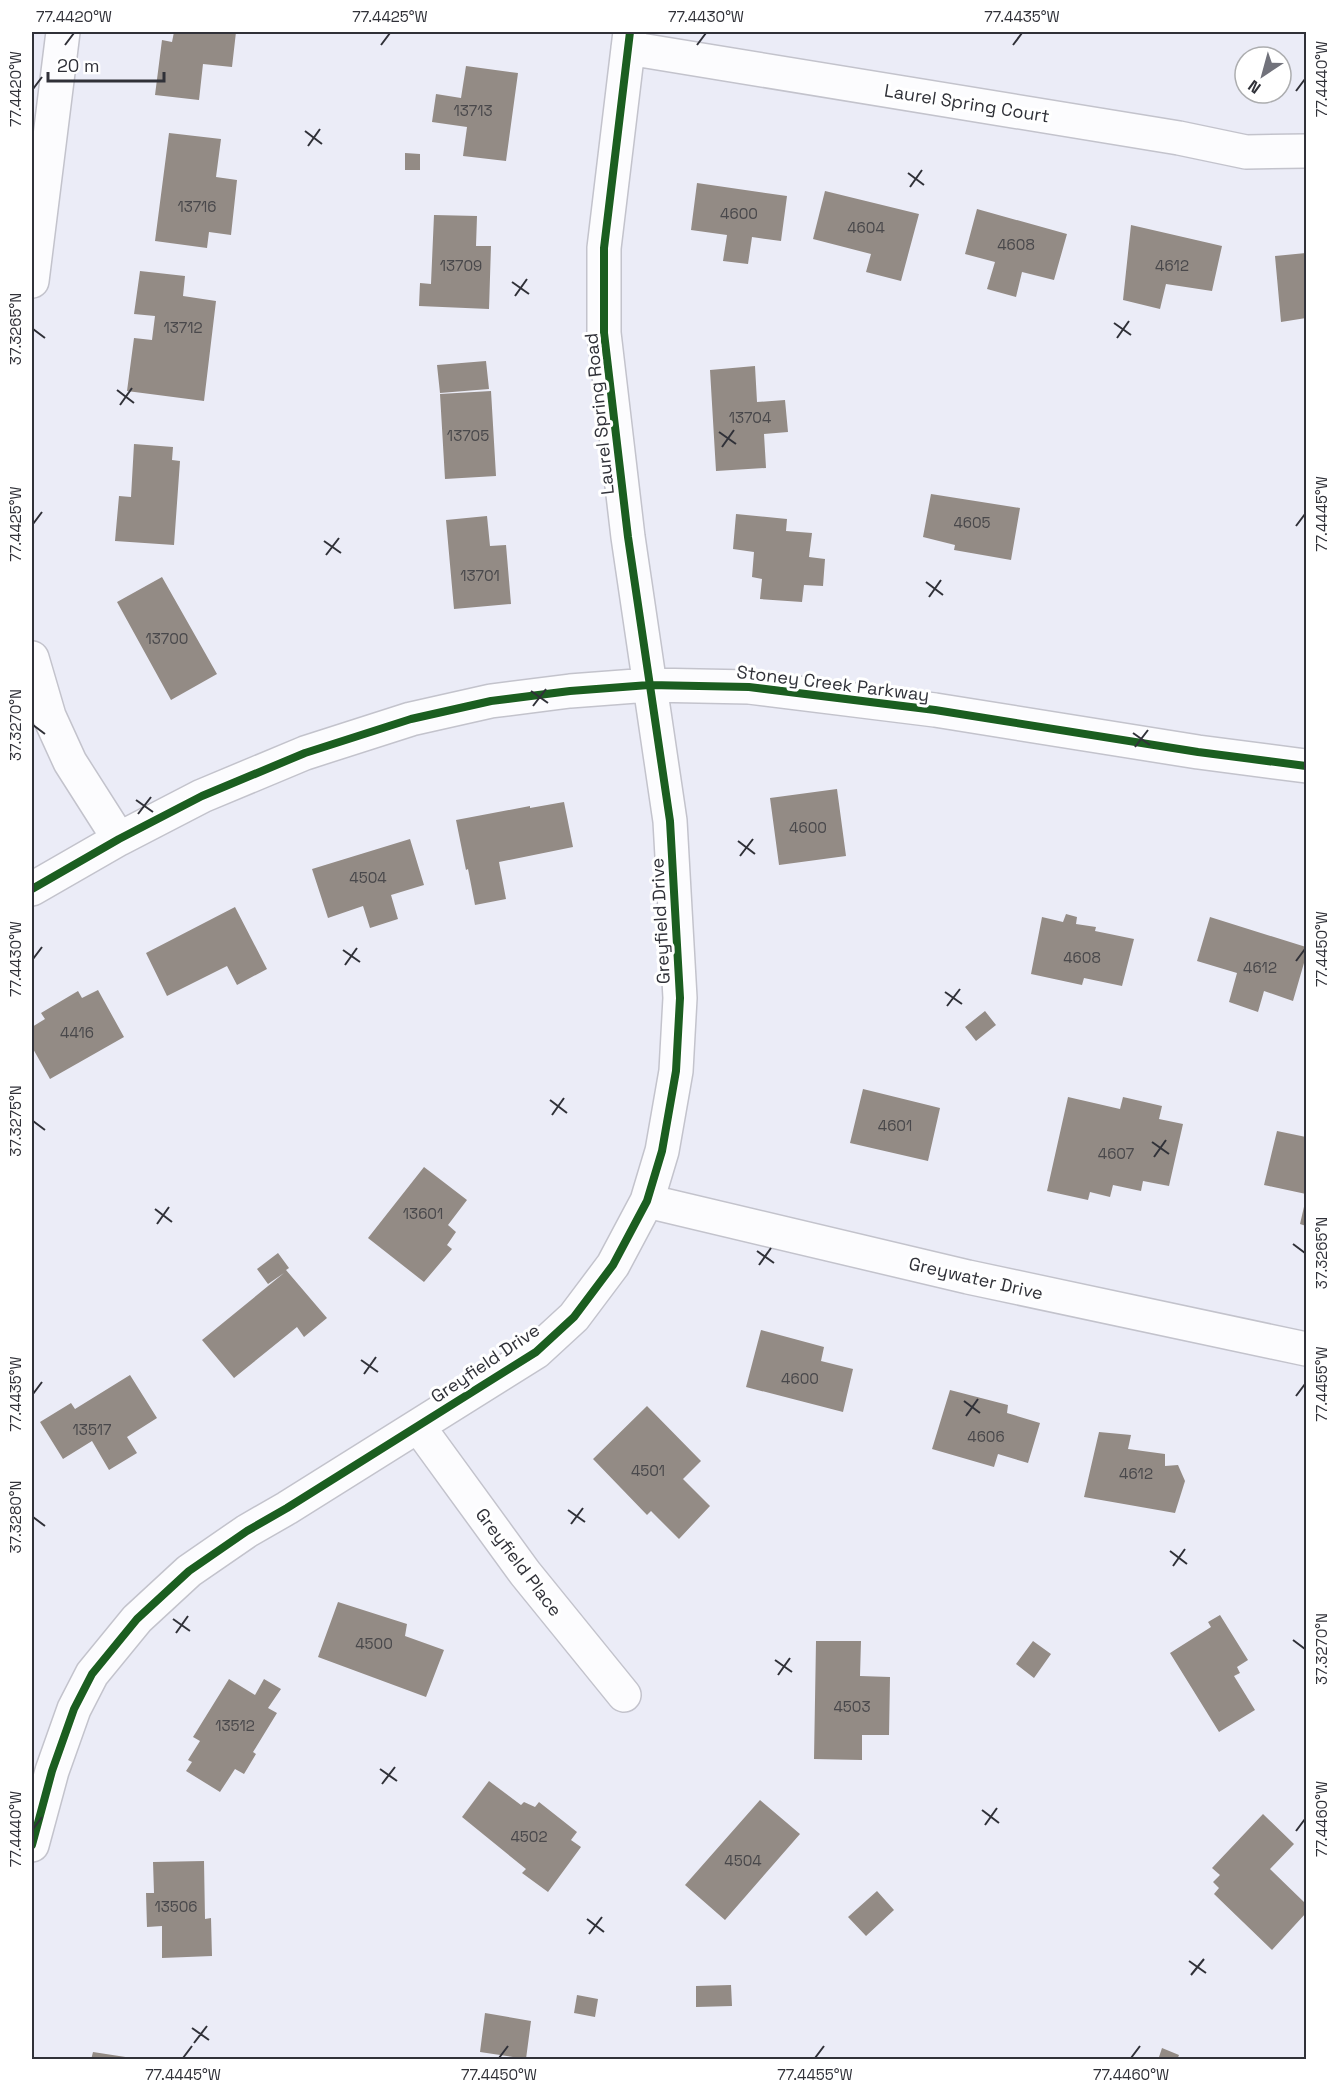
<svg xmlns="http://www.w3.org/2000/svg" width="1338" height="2091" font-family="'Space Grotesk',sans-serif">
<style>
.building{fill:#938b85}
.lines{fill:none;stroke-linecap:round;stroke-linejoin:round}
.street-casing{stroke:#c3c3cc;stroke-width:36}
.street{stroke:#fcfcfe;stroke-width:33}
.cycleway-casing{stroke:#fff;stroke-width:11}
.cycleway{stroke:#1b5e20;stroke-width:8}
.ticks{fill:none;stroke:#303138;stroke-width:2}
.labels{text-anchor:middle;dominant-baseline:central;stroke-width:6;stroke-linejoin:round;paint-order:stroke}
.number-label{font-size:15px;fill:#49484b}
.street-label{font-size:18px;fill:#303138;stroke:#fff}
.neatline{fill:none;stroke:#303138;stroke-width:2}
.ticks-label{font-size:15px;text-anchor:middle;fill:#303138}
</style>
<rect width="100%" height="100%" fill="#ebecf7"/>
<!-- building -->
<path class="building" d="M174,32h62l-4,35 -29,-3 -4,36 -44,-5 7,-55 10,2z
M466,66l52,7 -12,88 -43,-5 4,-29 -35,-5 4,-28 25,4z
M169,133l52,6 -5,38 21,3 -6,55 -22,-3 -2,16 -52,-7z
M405,153l15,1v16h-15z
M697,183l90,13 -6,45 -29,-4 -4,27 -25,-3 4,-26 -36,-5z
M825,191l94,23 -18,67 -35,-9 5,-18 -58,-15z
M977,209l90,25 -13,46 -32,-8 -6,25 -29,-8 8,-27 -30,-8z
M434,215l43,1 -1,30h15l-2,63 -70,-3 1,-23 11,1z
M1131,225l91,21 -10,45 -46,-7 -6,25 -37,-9z
M1306,253v65l-25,4 -6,-66z
M140,271l45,5 -2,20 33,5 -12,100 -77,-10 7,-53 18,2 3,-24 -21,-2z
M486,361l3,28 -49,4 -3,-28z
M755,366l2,36 28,-2 3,32 -24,2 2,34 -50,3 -6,-101z
M491,391l5,85 -51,3 -5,-85z
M134,444l39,3 -1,13 8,1 -6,84 -59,-4 4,-45 12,1z
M931,494l89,14 -9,52 -57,-10 1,-5 -32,-8z
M736,514l51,5 -1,12 26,2 -3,24 16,2 -2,27 -19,-1 -2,17 -42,-3 2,-20 -10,-2 2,-25 -21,-3z
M487,516l3,30 16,-1 5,59 -57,5 -8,-89z
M162,577l55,97 -46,26 -54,-98z
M837,789l9,67 -67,9 -9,-67z
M564,802l9,45 -74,15 7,37 -31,6 -7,-36 -2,1 -10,-50 74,-14v2z
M410,839l14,46 -33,10 7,24 -28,9 -7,-22 -35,12 -16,-49z
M235,907l32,62 -30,16 -10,-19 -60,30 -21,-43z
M1066,914l11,3 -1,7 20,3 -1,4 39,8 -12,47 -38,-8 -2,7 -51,-11 11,-57 21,5z
M1210,917l96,30v9l-13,45 -29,-10 -6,21 -29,-10 8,-29 -40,-12z
M98,990l26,47 -74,42 -18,-32v-20l13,-8 -4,-6 37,-22 4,7z
M985,1011l11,14 -20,16 -11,-14z
M863,1089l77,19 -12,53 -78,-18z
M1068,1097l52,12 3,-12 39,9 -3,13 24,5 -14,62 -26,-5 -2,10 -28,-6 -3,12 -20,-5 -2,8 -41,-9z
M1277,1131l29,6v57l-42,-9z
M424,1167l43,33 -19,25 8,7 -9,13 5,4 -28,33 -56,-44z
M1306,1198v28l-6,-2z
M278,1253l11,15 -3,2 41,48 -23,19 -7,-10 -63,51 -32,-38 82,-67 -16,11 -11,-15z
M761,1330l63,17 -3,14 32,8 -10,43 -97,-25z
M130,1375l27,43 -30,19 10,16 -28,17 -17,-29 -29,18 -23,-37 31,-19 4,6z
M950,1390l58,15 -1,8 33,10 -12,40 -30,-9 -4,13 -62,-18z
M647,1406l54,55 -18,18 27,27 -31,33 -28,-28 -4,4 -54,-56z
M1099,1432l32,3 -3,14 37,5v12l13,-1 7,16 -10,32 -91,-16z
M338,1602l69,22 -2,12 39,14 -18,47 -108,-40z
M1220,1615l28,45 -11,7 3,6 -6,3 21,34 -36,22 -49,-79 41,-26 -3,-5z
M816,1641h45l-1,35 30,1 -1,58h-27v25l-48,-1z
M1033,1641l18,13 -17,24 -18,-14z
M229,1679l26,16 9,-16 17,10 -13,19 9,5 -24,39 3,2 -12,20 -9,-5 -15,23 -34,-21 6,-9 -4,-2 12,-19 -7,-4z
M489,1781l32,24 3,-3 11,5 4,-5 38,30 -6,8 10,7 -33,45 -26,-19 4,-4 -64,-52z
M760,1800l40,34 -75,86 -40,-35z
M1263,1814l31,30 -24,25 36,35v9l-34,37 -58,-56 5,-6 -6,-6 7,-7 -8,-7z
M204,1861l1,58 6,-1 1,38 -50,2v-32l-15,1 -1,-34h8l-1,-31z
M877,1891l17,19 -28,26 -18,-19z
M731,1985l1,21 -36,1v-21z
M577,1995l21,4 -3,18 -21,-4z
M485,2013l46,8 -5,38 -46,-7z
M1162,2048l17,7 -2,5h-19z
M93,2052l39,6v2h-41z"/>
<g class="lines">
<!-- street casing -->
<g class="street-casing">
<path id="street" d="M628,48l551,90 67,14 60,-1
M32,281l31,-249
M32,658l17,58 21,46 49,77
M32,889l87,-50 83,-43 103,-43 106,-34 80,-18 79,-10 79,-6 100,2 186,23 263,42 108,14
M647,1201l321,76 338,72
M418,1426l107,147 99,122
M32,1845l20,-74 22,-62 18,-35 45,-55 52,-48 58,-40 40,-23 249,-156 38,-35 39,-52 34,-64 15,-50 14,-80 4,-73 -10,-177 -42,-284 -24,-204v-85l26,-216"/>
</g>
<!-- street -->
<use href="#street" class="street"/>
<!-- cycleway casing -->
<g class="cycleway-casing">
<path id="cycleway" d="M32,889l87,-50 83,-43 103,-43 106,-34 80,-18 79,-10 79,-6 100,2 186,23 263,42 108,14
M32,1845l20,-74 22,-62 18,-35 45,-55 52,-48 58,-40 40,-23 249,-156 38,-35 39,-52 34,-64 15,-50 14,-80 4,-73 -10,-177 -42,-284 -24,-204v-85l26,-216"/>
</g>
<!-- cycleway -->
<use href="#cycleway" class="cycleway"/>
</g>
<!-- ticks -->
<path class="ticks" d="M65,45l9,-12M381,45l9,-12M697,45l9,-12M1013,45l9,-12M33,89l9,-12M1296,91l9,-12M305,131l17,13M308,146l12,-17M908,173l16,12M910,187l12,-17M512,282l17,12M515,296l12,-17M1114,323l17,12M33,329l12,9M1117,338l12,-17M117,390l17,13M120,405l12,-17M719,432l17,12M722,447l12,-17M33,524l9,-12M1296,526l9,-12M324,541l17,12M326,555l13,-17M926,582l17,13M929,597l12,-17M531,691l17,12M533,706l13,-17M33,725l12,9M1133,733l17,12M1135,747l13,-17M136,800l17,12M138,814l13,-17M738,841l17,13M740,856l13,-17M343,950l17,12M33,959l9,-12M1296,961l9,-12M345,965l12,-17M945,992l17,12M947,1006l13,-17M550,1100l17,13M552,1115l12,-17M33,1121l12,9M1152,1142l17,12M1154,1157l12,-17M155,1209l17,13M157,1224l12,-17M1293,1244l12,9M757,1251l17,12M759,1265l12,-17M361,1360l17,12M364,1374l12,-17M33,1394l9,-12M1296,1396l9,-12M964,1401l16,12M966,1416l12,-17M568,1510l17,12M33,1517l12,9M571,1524l12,-16M1170,1551l17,13M1173,1566l12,-17M173,1619l17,12M176,1633l12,-17M1293,1640l12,9M775,1660l17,12M778,1675l12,-17M380,1769l17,12M382,1784l13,-17M982,1810l17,13M985,1825l12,-17M33,1829l9,-12M1296,1831l9,-12M587,1919l17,13M589,1934l13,-17M1189,1961l17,12M1191,1975l13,-16M192,2028l17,12M194,2043l13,-17M183,2058l9,-12M499,2058l9,-12M815,2058l9,-12M1131,2058l9,-12"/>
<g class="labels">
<!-- number labels -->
<g class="number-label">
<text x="473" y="110">13713</text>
<text x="197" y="206">13716</text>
<text x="739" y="213">4600</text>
<text x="866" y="227">4604</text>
<text x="1016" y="244">4608</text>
<text x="461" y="265">13709</text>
<text x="1172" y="265">4612</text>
<text x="183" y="327">13712</text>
<text x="750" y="417">13704</text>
<text x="468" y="435">13705</text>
<text x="972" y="522">4605</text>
<text x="480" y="575">13701</text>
<text x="167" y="638">13700</text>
<text x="808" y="827">4600</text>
<text x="368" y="877">4504</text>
<text x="1082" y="957">4608</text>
<text x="1260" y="967">4612</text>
<text x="77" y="1032">4416</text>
<text x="895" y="1125">4601</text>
<text x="1116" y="1153">4607</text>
<text x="423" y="1213">13601</text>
<text x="800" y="1378">4600</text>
<text x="92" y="1429">13517</text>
<text x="986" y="1436">4606</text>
<text x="648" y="1470">4501</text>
<text x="1136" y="1473">4612</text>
<text x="374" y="1643">4500</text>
<text x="852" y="1706">4503</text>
<text x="235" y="1725">13512</text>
<text x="529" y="1836">4502</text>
<text x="743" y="1860">4504</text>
<text x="176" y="1906">13506</text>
</g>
<!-- street labels -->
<g class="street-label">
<text transform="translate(967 103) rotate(9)">Laurel Spring Court</text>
<text transform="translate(599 414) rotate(-96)">Laurel Spring Road</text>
<text transform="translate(833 683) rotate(7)">Stoney Creek Parkway</text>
<text transform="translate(660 921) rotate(-93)">Greyfield Drive</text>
<text transform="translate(976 1278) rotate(13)">Greywater Drive</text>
<text transform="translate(485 1363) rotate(-34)">Greyfield Drive</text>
<text transform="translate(519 1562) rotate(53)">Greyfield Place</text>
</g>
</g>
<!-- border -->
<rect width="1338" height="2091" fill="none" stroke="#ffffff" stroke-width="66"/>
<!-- north arrow -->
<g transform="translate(1263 75) rotate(216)"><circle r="28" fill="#ffffff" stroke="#acadaf" stroke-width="1.5"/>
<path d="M0-4.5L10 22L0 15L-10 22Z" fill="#71727b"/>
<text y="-9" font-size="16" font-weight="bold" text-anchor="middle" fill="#303138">N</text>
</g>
<!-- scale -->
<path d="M48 72v9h116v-9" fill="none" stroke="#303138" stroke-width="3"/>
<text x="57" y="72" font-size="18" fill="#303138" stroke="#ffffff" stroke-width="4.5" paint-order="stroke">20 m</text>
<rect x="33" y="33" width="1272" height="2025" class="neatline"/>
<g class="ticks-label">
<text x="74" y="22">77.4420°W</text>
<text x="390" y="22">77.4425°W</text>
<text x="706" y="22">77.4430°W</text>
<text x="1022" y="22">77.4435°W</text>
<text transform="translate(1322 79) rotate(-90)" y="5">77.4440°W</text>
<text transform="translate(16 89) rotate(-90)" y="5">77.4420°W</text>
<text transform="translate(16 329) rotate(-90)" y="5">37.3265°N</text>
<text transform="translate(1322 514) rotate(-90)" y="5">77.4445°W</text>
<text transform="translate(16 524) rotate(-90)" y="5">77.4425°W</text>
<text transform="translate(16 725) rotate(-90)" y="5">37.3270°N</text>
<text transform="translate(1322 949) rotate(-90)" y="5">77.4450°W</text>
<text transform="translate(16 959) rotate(-90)" y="5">77.4430°W</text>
<text transform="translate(16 1121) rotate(-90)" y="5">37.3275°N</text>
<text transform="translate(1322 1253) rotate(-90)" y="5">37.3265°N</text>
<text transform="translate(1322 1384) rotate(-90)" y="5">77.4455°W</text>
<text transform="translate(16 1394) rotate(-90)" y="5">77.4435°W</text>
<text transform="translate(16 1517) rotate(-90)" y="5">37.3280°N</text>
<text transform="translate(1322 1649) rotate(-90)" y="5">37.3270°N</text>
<text transform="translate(1322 1819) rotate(-90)" y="5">77.4460°W</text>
<text transform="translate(16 1829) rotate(-90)" y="5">77.4440°W</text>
<text x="183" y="2080">77.4445°W</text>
<text x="499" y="2080">77.4450°W</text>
<text x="815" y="2080">77.4455°W</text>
<text x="1131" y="2080">77.4460°W</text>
</g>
</svg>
